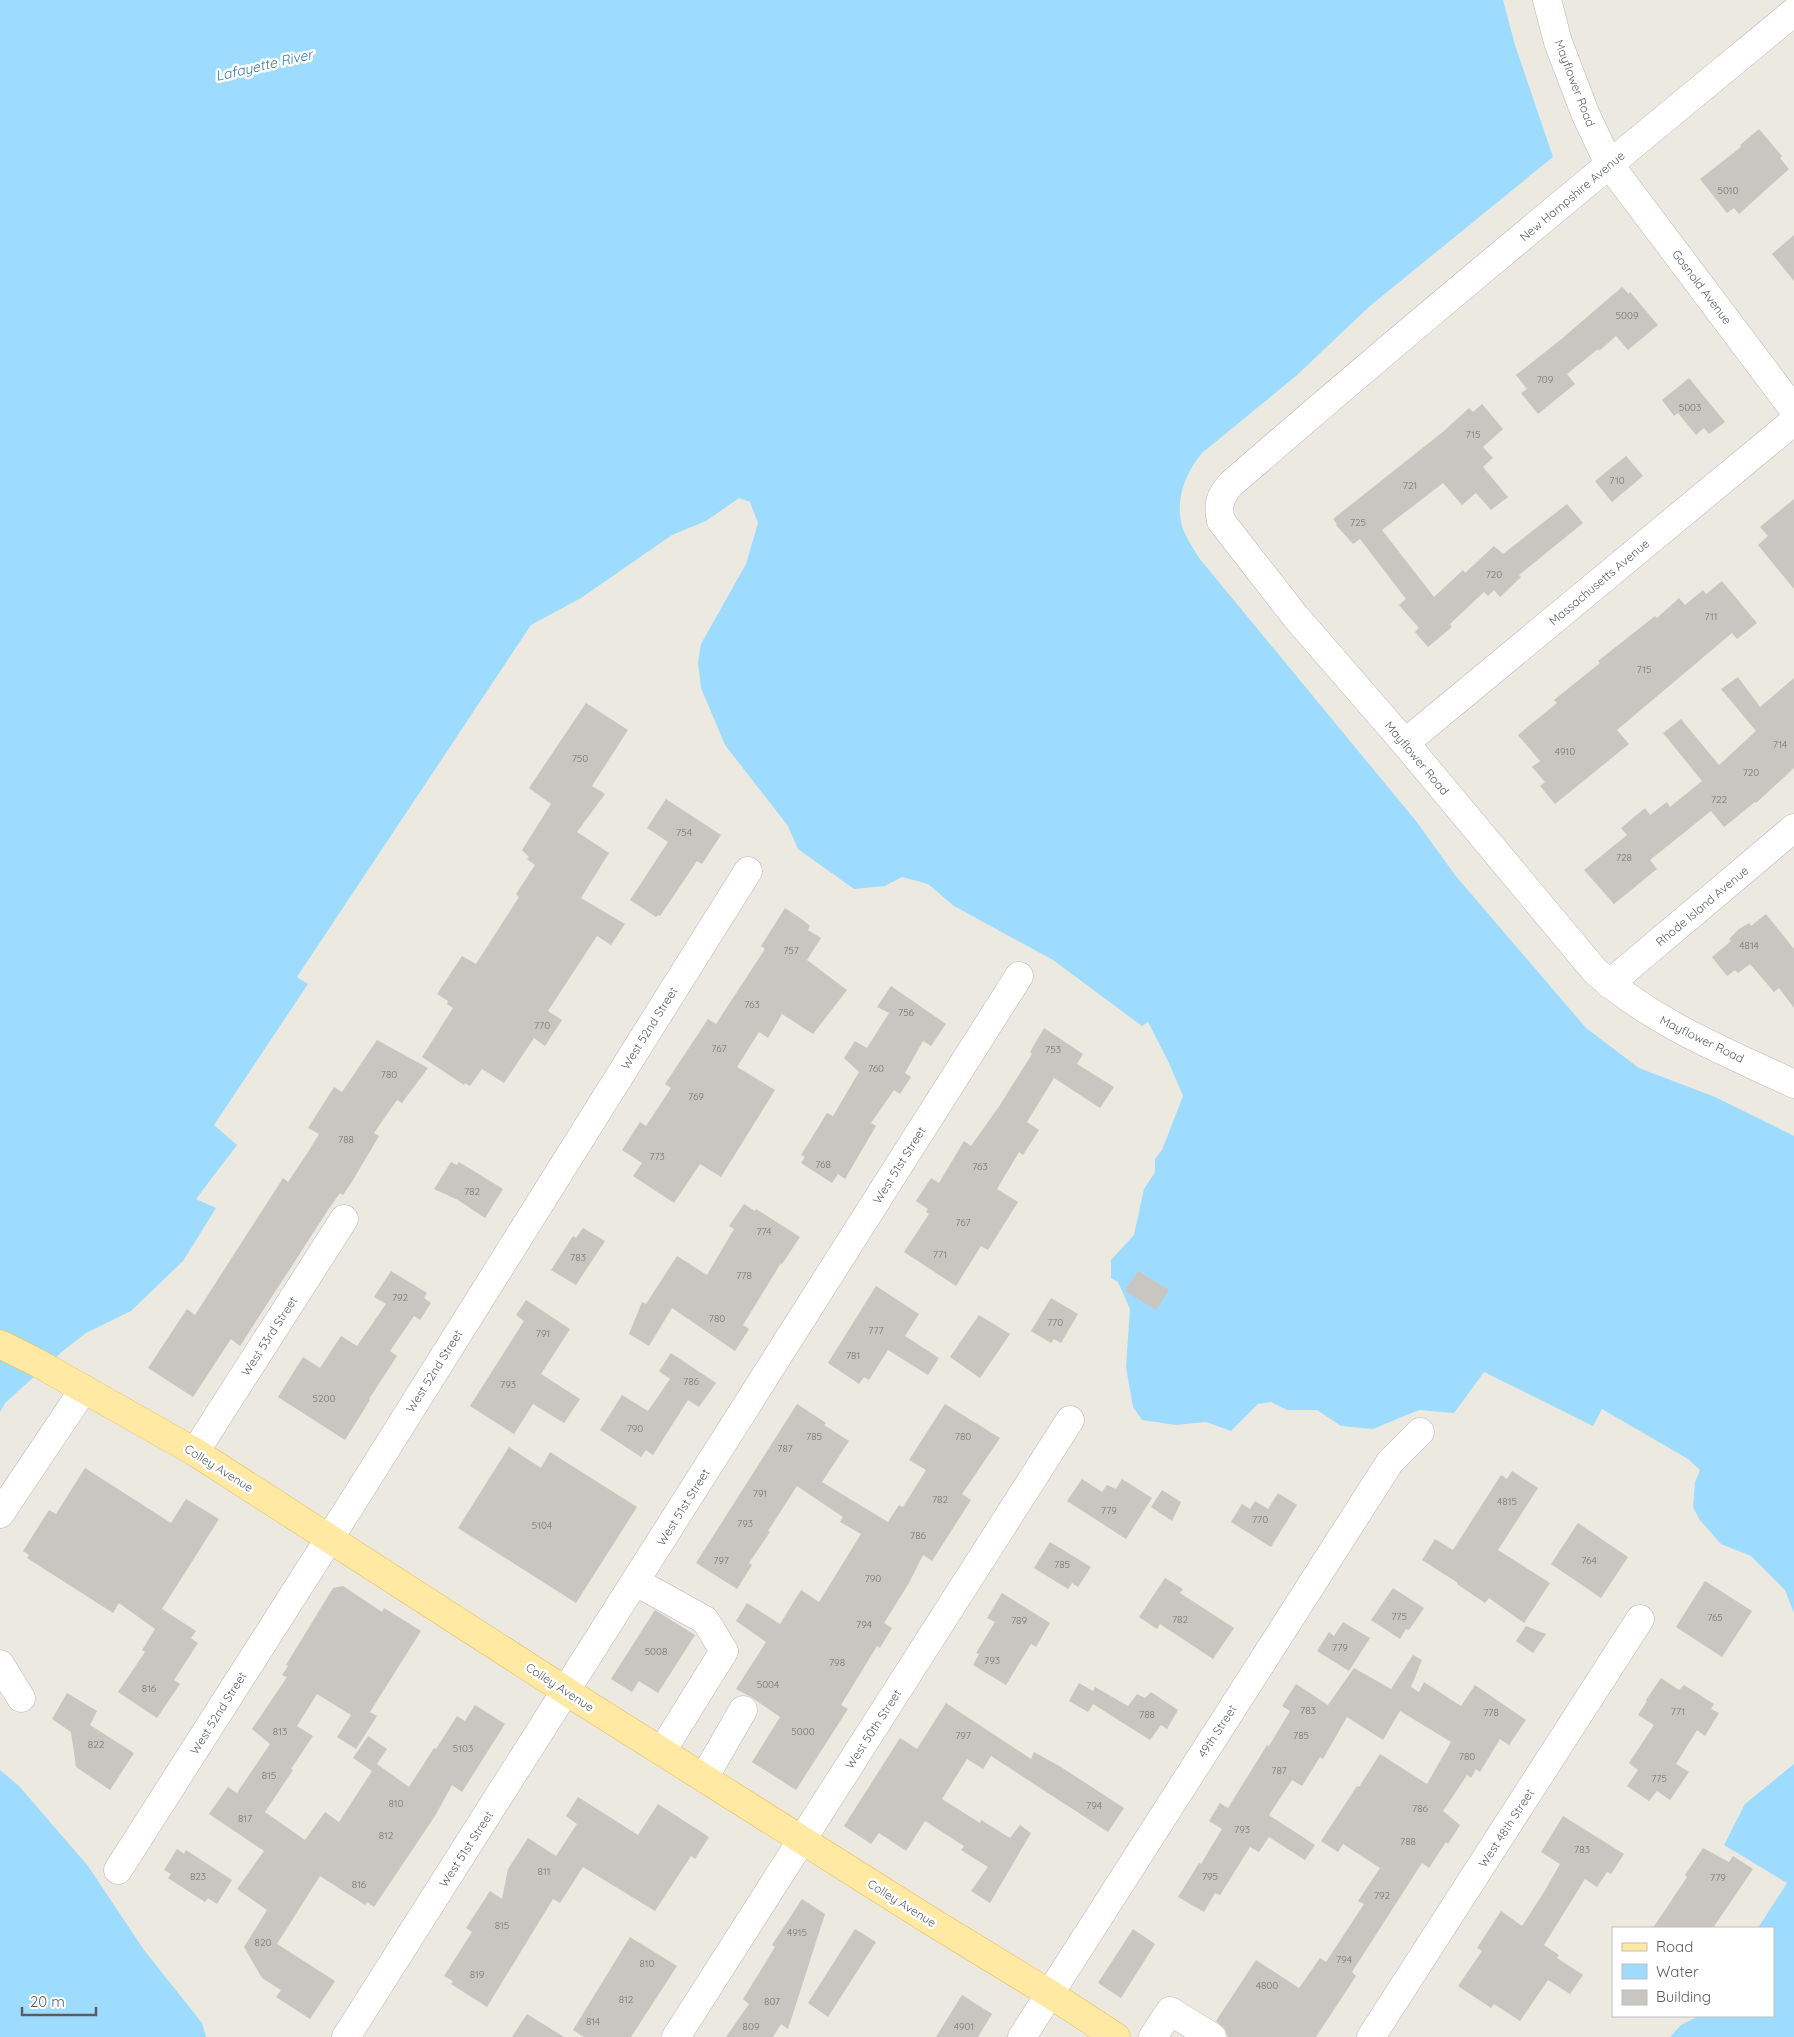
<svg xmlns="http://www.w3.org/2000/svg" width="1794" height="2037" font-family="Quicksand,sans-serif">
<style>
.water{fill:#9edcff}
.building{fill:#c9c5c0}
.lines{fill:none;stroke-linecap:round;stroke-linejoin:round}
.minor-casing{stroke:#b3b7bb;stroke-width:29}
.major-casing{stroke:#f1b955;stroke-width:29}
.minor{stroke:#fff;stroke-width:28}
.major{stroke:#ffe9a3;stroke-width:28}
.labels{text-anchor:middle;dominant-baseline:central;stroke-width:5;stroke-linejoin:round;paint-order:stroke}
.number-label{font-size:10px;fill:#757779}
.street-label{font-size:12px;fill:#595d61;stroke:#fff}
.water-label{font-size:14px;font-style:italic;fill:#3a78a7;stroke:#fff}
</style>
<rect width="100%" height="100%" fill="#ece9e0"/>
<!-- water -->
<path class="water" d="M0,0h1503l12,45 38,112 -183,149 -74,70 -94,77c-16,19 -26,44 -21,69 2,12 12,25 18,36l217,263 39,54 131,153 53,40 76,29 79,39v477l-9,-23 -34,-34 -30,-12 -22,-25 -6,-12 2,-25 5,-12 -12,-11 -86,-50 -9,17 -109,-54 -30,41 -35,-3 -46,19 -32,-3 -24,-16h-30l-16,-8 -13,2 -27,27 -25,-9 -30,3 -34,-5 -9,-13 -7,-40 4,-58 -12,-27 -7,-4v-18l23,-25 10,-46 11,-17v-13l7,-9 21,-54 -14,-33 -21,-41 -6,4 -89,-66 -99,-54 -26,-22 -26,-7 -17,9 -31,3 -56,-40 -10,-23 -63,-81 -24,-57 -3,-26 3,-18 45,-80 12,-41 -8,-21 -11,-4 -33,23 -34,14 -91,63 -50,27 -234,352 11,7 -94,141 23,20 -41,54 20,9 -33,53 -52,50 -45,22 -22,17 -59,53 -5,9z
M1794,1764v273h-124l11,-12 18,-9h74v-88h-15l29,-45 -63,-38 21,-41z
M0,1770l19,16 69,80 56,84 58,73 4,14h-206z"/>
<!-- building -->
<path class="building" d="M1759,129l23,27 -2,2 9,11 -50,45 -5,-6 -7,5 -27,-34 41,-32 -1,-2z
M1794,235v46l-22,-27z
M1622,287l7,7 1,-2 28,33 -30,25 -12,-14 -17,15 -1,-2 -31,25 8,10 -37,30 -17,-21 6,-4 -11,-14 43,-34z
M1689,378l36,44 -16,12 -5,-6 -8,7 -18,-22 -4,3 -12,-16z
M1482,404l21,25 -20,18 10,11 -10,9 25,30 -17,13 -15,-17 -14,12 -19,-22 -61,47 52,67 29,-27 2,3 29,-27 9,8 64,-50 16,19 -64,52 2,2 -21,20 -6,-7 -6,6 -4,-4 -34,32 2,3 -24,20 -13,-15 4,-4 -20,-23 7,-6 -46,-60 -7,5 -17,-19 1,-1 -4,-5 111,-88 25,-23 4,4z
M1626,456l17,20 -31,26 -17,-21z
M1794,499v90l-36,-44 10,-9 -8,-9z
M1722,581l35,42 -20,16 -5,-6 -115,97 12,14 -74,60 -15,-18 5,-4 -13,-15 8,-6 -22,-26 39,-32 -3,-3 46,-37 -2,-2 57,-45 2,2 22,-20 6,7 18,-15 3,4z
M1738,677l22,30 34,-29v90l-38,35 -1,-1 -31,25 -13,-16 -61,49 7,9 -43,35 -30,-34 43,-35 -6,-7 24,-20 5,7 17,-13 3,5 32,-26 -39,-48 18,-14 38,46 37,-34 -35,-42z
M586,703l42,27 -36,56 13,8 -28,38 32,21 -28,45 44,26 -14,21 -14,-9 -49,75 14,9 -17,26 -11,-8 -30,45 -22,-14 -12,17 -5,-3 -1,2 -42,-28 31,-49 -6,-4 1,-3 -11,-7 25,-38 14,8 43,-67 -3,-3 19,-29 -8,-6 2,-2 -7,-7 29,-46 -22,-16z
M666,799l55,36 -19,29 -5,-3 -37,55 -2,-1 -2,2 -26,-17 38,-58 -21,-14z
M785,908l18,12 7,6 -2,4 13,8 -14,22 40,30 -34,44 -31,-20 -14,24 -9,-6 -22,35 38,23 -54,87 -21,-13 -26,39 -41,-27 9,-13 -20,-13 18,-28 6,4 25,-38 -6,-4 43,-65 8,5 49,-75 -4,-3z
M1766,914l28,35v59l-15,-20 -5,4 -24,-28 -12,9 -3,-3 -8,6 -15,-19 19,-16 -2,-2 10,-10 10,-6 2,3z
M891,986l55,38 -15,22 -8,-5 -18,32 6,4 -11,17 -6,-4 -23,33 5,3 -31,53 -7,-5 -6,9 -31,-20 4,-6 -4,-2 26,-42 6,3 26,-44 -15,-14 11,-17 12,7 22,-35 -12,-6z
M1044,1028l39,26 -6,10 37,23 -14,21 -46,-30 -27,44 12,8 -16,25 -4,-3 -22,37 21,13 -30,48 -7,-4 -25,40 -52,-34 25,-38 -3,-2 2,-3 -12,-8 15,-23 8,5 25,-42 7,5 29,-41 32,-51 -2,-2z
M377,1040l51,28 -26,35 -5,-3 -23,33 5,3 -26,44 -10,15 -3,-2 -12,17 -88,136 -9,-7 -38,58 -45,-29 39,-59 8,6 81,-126 7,-11 5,4 20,-30 11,-18 -11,-6 26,-41 8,5z
M451,1162l6,3 2,-3 44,27 -18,29 -27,-18 -24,-11z
M744,1204l11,7 1,-2 44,28 -18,27 -1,-1 -38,62 6,4 -14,22 -63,-43 -23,38 -20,-12 13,-32 4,2 31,-48 30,19 27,-46 -5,-3z
M583,1228l22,13 -29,44 -25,-15 22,-34 3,2z
M391,1271l36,22 -3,5 7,5 -11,17 -6,-4 -24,35 7,5 -28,43 1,1 -25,40 -67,-43 25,-40 17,11 21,-32 16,10 29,-42 -12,-7z
M1138,1271l31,19 -13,20 -31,-19z
M876,1286l43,28 -14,22 34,22 -11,17 -40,-25 -19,30 -5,-3 -5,7 -31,-21z
M1051,1298l27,16 -17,29 -7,-4 -3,4 -20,-12z
M526,1300l44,29 -29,45 39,25 -16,24 -31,-19 -19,30 -44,-28 54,-85 -8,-6z
M979,1315l31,19 -30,44 -30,-21z
M671,1353l45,30 -17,24 -11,-7 -35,55 -7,-5 -5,7 -41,-27 22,-35 26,16 22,-32 -11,-8z
M797,1404l29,19 -2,2 25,16 -27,41 66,40 11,-17 4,2 23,-37 -17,-10 36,-56 55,34 -38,56 9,6 -39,61 -9,-6 -14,28 -25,40 8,5 -12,20 -3,-2 -36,59 7,4 -52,81 -44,-28 28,-45 -29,-20 -15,-8 30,-47 -30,-21 11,-18 33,21 21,-34 18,12 42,-68 -21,-12 3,-5 -46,-31 -29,45 2,1 -21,31 3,2 -15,24 -41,-26z
M509,1447l32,21 9,-16 87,55 -61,96 -118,-75z
M85,1468l86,55 15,-24 33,20 -57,90 34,22 -5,7 7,5 -24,37 6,4 -23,34 -39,-26 27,-40 -3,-2 13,-21 -36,-26 -6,10 -86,-55 2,-3 -6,-4 26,-41 7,4z
M1512,1471l26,17 -40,62 52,33 -26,40 -35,-25 -4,5 -28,-19 1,-1 -36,-23 13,-21 18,11 48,-75 6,4z
M1082,1479l20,13 5,-7 9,4 6,-10 30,19 -26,41 -59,-38z
M1162,1490l19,12 -9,19 -21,-14z
M1278,1493l19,12 -26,42 -40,-25 11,-18 8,5 5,-8 13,8z
M1578,1523l50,34 -27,41 -50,-34z
M1050,1542l41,25 -13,20 -6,-4 -4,6 -34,-21z
M1165,1578l18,11 -3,4 54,35 -21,31 -53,-35 -3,5 -18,-12z
M1705,1581l47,30 -30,46 -46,-30z
M343,1586l39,26 2,-4 37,23 -51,81 7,4 -21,33 -19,-12 14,-22 -34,-21 -20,32 16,10 -22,33 2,1 -28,42 40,28 20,-28 14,10 33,-51 -19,-13 15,-22 19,13 -10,15 32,23 25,-39 2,1 21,-33 8,5 10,-16 30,19 -43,68 -10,-7 -17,31 -61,91 -7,-5 -2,3 -45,-29 -43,68 58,37 -25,38 -34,-22 5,-7 -19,-12 -18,-31 23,-37 -30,-21 27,-38 -55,-37 19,-27 9,6 33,-49 -18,-15 35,-52 -5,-2 6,-9 -2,-1 47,-77z
M1393,1588l31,20 -15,22 -3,-1 -6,10 -29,-19z
M1002,1593l48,30 -14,24 -5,-3 -25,41 -33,-20 6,-11 -3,-1 19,-31 -8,-4z
M655,1610l40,25 -37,58 -19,-12 -7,11 -21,-13z
M1343,1622l27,16 -21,33 -32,-20 12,-19 5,4z
M1526,1626l20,8 -13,19 -17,-12z
M1413,1655l9,5 -11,27 8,5 5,-10 37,24 14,-21 51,35 -17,25 -9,-6 -20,33 -4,-3 -5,9 -4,-3 -24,36 17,14 -12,19 -2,-2 -17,26 -7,-5 -70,109 4,4 -40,61h-88l-3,-8 -9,-8 40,-61 43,28 21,-30 6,4 38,-58 -6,-3 22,-33 -37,-24 -5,8 -17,-11 36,-55 2,1 21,-33 47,30 24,-42 -51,-31 -17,29 -36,-23 -24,42 -3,-2 -18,29 -10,-6 -23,35 46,30 -10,15 -36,-23 -10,15 -9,-5 -30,48 -5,-2 -11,19 -26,-15 21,-34 2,1 21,-35 -13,-8 11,-18 8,5 39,-63 2,1 21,-35 -8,-5 14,-22 32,21 26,-37 37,21z
M1661,1678l18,12 5,-5 30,19 -3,5 8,4 -14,23 -8,-6 -21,34 13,8 -19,28 -13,-9 -8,10 -22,-15 11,-16 -9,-7 25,-38 -16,-10 9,-14 -1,-1z
M1079,1683l14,8 2,-4 33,19 9,-12 8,4 6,-6 27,18 -11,19 -6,-4 -11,15 -57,-36 -5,8 -19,-11z
M67,1693l30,18 -7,14 44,28 -24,37 -34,-23 -5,-35 -19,-13z
M946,1703l85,56 3,-7 27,15 63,41 -16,24 -117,-76 -8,13 -16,-10 -25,40 38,24 1,-3 29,18 10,-13 11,8 -41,70 -19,-12 17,-24 -27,-17 3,-4 -39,-25 -19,30 -27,-18 -8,11 -27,-18 56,-88 17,11z
M578,1797l60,38 20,-31 51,33 -14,22 -4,-3 -36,55 -72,-44 -23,36 -7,-4 -66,108 -36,-23 2,-3 -9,-5 28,-44 -6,-4 24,-37 12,8 6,-30 20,-31 28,18 21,-32 -11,-8z
M1563,1816l61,38 -13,20 -4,-2 -10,15 -12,-8 -41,66 15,10 -2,3 26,17 -13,19 -22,-14 -28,41 -26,-17 -3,4 -33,-22 24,-35 -5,-3 24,-37 21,15 22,-34 16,-28 -19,-12z
M1703,1848l26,14 4,-6 20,13 -40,59h-60l34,-51 -2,-2z
M177,1849l7,5 2,-4 46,30 -15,24 -9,-6 -3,4 -37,-24 3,-4 -7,-4z
M802,1899l23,15 -37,115 -7,-5 -8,13h-47l23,-33 -6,-5 32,-52 -3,-2z
M855,1929l21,13 -48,75 -20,-14z
M1133,1929l22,15 -34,54 -23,-15z
M630,1937l47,29 -46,71h-47l-11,-7z
M962,1995l30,19 -14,23h-42z
M527,2014l37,23h-52z"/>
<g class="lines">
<!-- minor casing -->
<g class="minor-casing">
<path id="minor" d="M1547,0l11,42 27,71 24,51 185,246
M1794,12c-189,156 -378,311 -563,472 -11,12 -14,21 -10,37l74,95 110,127 190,228c58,52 129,80 199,113
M1405,743l389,-322
M1609,984l185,-156
M195,1452l149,-233
M0,1514l84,-125
M636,1582l69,38 19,31 -62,100
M0,1664l21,34
M704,1778l39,-68
M118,1870l241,-378 389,-621
M346,2037l673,-1061
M676,2037l394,-617
M1022,2037l368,-575 30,-30
M1153,2037l17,-26 42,26
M1371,2037l269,-418"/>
</g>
<!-- major casing -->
<g class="major-casing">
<path id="major" d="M0,1344l36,18 159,90 385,248 349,220 121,74 66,43"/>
</g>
<!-- minor -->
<use href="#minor" class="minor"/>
<!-- major -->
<use href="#major" class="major"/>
</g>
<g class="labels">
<!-- number labels -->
<g class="number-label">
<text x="1728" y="190">5010</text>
<text x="1627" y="315">5009</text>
<text x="1545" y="379">709</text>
<text x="1690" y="407">5003</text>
<text x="1473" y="434">715</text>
<text x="1617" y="480">710</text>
<text x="1410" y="485">721</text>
<text x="1358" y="522">725</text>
<text x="1494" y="574">720</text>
<text x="1711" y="616">711</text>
<text x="1644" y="669">715</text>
<text x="1780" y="744">714</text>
<text x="1565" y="751">4910</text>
<text x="580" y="758">750</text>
<text x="1751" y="772">720</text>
<text x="1719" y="799">722</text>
<text x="684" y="832">754</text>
<text x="1624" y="857">728</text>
<text x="1749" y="945">4814</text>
<text x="791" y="950">757</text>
<text x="752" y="1004">763</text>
<text x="906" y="1012">756</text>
<text x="542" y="1025">770</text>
<text x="719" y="1048">767</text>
<text x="1053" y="1049">753</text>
<text x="876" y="1068">760</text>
<text x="389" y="1074">780</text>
<text x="696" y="1096">769</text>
<text x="346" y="1139">788</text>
<text x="657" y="1156">773</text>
<text x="823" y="1164">768</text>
<text x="980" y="1166">763</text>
<text x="472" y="1191">782</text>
<text x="963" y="1222">767</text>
<text x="764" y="1231">774</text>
<text x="940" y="1254">771</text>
<text x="578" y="1257">783</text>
<text x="744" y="1275">778</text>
<text x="400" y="1297">792</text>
<text x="717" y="1318">780</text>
<text x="1055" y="1322">770</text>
<text x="876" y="1330">777</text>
<text x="543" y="1333">791</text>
<text x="853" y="1355">781</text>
<text x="691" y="1381">786</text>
<text x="508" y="1384">793</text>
<text x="324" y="1398">5200</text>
<text x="635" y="1428">790</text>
<text x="814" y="1436">785</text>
<text x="963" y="1436">780</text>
<text x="785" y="1448">787</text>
<text x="760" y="1493">791</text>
<text x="940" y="1499">782</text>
<text x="1507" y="1501">4815</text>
<text x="1109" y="1510">779</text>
<text x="1260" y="1519">770</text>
<text x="745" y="1523">793</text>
<text x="542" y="1525">5104</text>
<text x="918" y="1535">786</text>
<text x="721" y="1560">797</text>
<text x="1589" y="1560">764</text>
<text x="1062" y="1564">785</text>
<text x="873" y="1578">790</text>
<text x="1399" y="1616">775</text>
<text x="1715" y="1617">765</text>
<text x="1180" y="1619">782</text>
<text x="1019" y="1620">789</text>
<text x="864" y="1624">794</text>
<text x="1340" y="1647">779</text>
<text x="656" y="1651">5008</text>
<text x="992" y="1660">793</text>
<text x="837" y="1662">798</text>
<text x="768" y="1684">5004</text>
<text x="149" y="1688">816</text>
<text x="1308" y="1710">783</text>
<text x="1678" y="1711">771</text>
<text x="1491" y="1712">778</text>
<text x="1147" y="1714">788</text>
<text x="280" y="1731">813</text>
<text x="803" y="1731">5000</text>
<text x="963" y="1735">797</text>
<text x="1301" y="1735">785</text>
<text x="96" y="1744">822</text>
<text x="463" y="1748">5103</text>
<text x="1467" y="1756">780</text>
<text x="1279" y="1770">787</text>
<text x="269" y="1775">815</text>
<text x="1659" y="1778">775</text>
<text x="396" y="1803">810</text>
<text x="1094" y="1805">794</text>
<text x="1420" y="1808">786</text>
<text x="245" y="1818">817</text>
<text x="1242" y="1829">793</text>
<text x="386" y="1835">812</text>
<text x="1408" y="1841">788</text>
<text x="1582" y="1849">783</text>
<text x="544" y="1871">811</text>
<text x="198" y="1876">823</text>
<text x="1210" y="1876">795</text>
<text x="1718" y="1877">779</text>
<text x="359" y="1884">816</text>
<text x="1382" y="1895">792</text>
<text x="502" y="1925">815</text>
<text x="797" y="1932">4915</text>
<text x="263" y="1942">820</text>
<text x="1344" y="1959">794</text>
<text x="647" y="1963">810</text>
<text x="477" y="1974">819</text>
<text x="1267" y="1985">4800</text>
<text x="626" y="1999">812</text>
<text x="772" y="2001">807</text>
<text x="593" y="2021">814</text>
<text x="751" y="2026">809</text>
<text x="964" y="2026">4901</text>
</g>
<!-- street labels -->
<g class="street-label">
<text transform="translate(1575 83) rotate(69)">Mayflower Road</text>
<text transform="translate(1572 196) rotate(-40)">New Hampshire Avenue</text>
<text transform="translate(1702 287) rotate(53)">Gosnold Avenue</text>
<text transform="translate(1599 582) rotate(-40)">Massachusetts Avenue</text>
<text transform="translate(1417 758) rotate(50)">Mayflower Road</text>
<text transform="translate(1702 906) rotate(-40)">Rhode Island Avenue</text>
<text transform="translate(649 1028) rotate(-58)">West 52nd Street</text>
<text transform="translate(1702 1039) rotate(26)">Mayflower Road</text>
<text transform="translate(899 1165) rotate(-58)">West 51st Street</text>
<text transform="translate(269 1336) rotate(-57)">West 53rd Street</text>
<text transform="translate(434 1371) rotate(-58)">West 52nd Street</text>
<text transform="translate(219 1468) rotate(32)">Colley Avenue</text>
<text transform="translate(683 1507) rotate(-58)">West 51st Street</text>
<text transform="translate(560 1687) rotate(33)">Colley Avenue</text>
<text transform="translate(218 1713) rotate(-58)">West 52nd Street</text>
<text transform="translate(873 1729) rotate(-57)">West 50th Street</text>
<text transform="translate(1217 1731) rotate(-57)">49th Street</text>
<text transform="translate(1506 1828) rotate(-57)">West 48th Street</text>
<text transform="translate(466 1849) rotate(-57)">West 51st Street</text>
<text transform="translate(902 1903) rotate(32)">Colley Avenue</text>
</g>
<!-- water labels -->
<g class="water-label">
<text transform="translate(264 65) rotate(-13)">Lafayette River</text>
</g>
</g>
<!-- legend -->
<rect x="1612" y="1927" width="162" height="90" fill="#ffffff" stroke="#bdbec0"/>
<rect x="1622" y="1943" width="25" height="8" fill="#ffe9a3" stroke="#bdbec0"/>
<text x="1656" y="1952" font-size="15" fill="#595d61">Road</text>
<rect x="1622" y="1964" width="25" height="15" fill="#9edcff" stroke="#bdbec0"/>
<text x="1656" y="1977" font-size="15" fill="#595d61">Water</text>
<rect x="1622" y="1990" width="25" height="15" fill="#c9c5c0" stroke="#bdbec0"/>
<text x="1656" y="2002" font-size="15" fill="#595d61">Building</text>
<!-- scale -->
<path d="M22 2007v8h74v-8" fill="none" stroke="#595d61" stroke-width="2.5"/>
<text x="30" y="2007" font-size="15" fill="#595d61" stroke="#ffffff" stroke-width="4" paint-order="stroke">20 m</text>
</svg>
